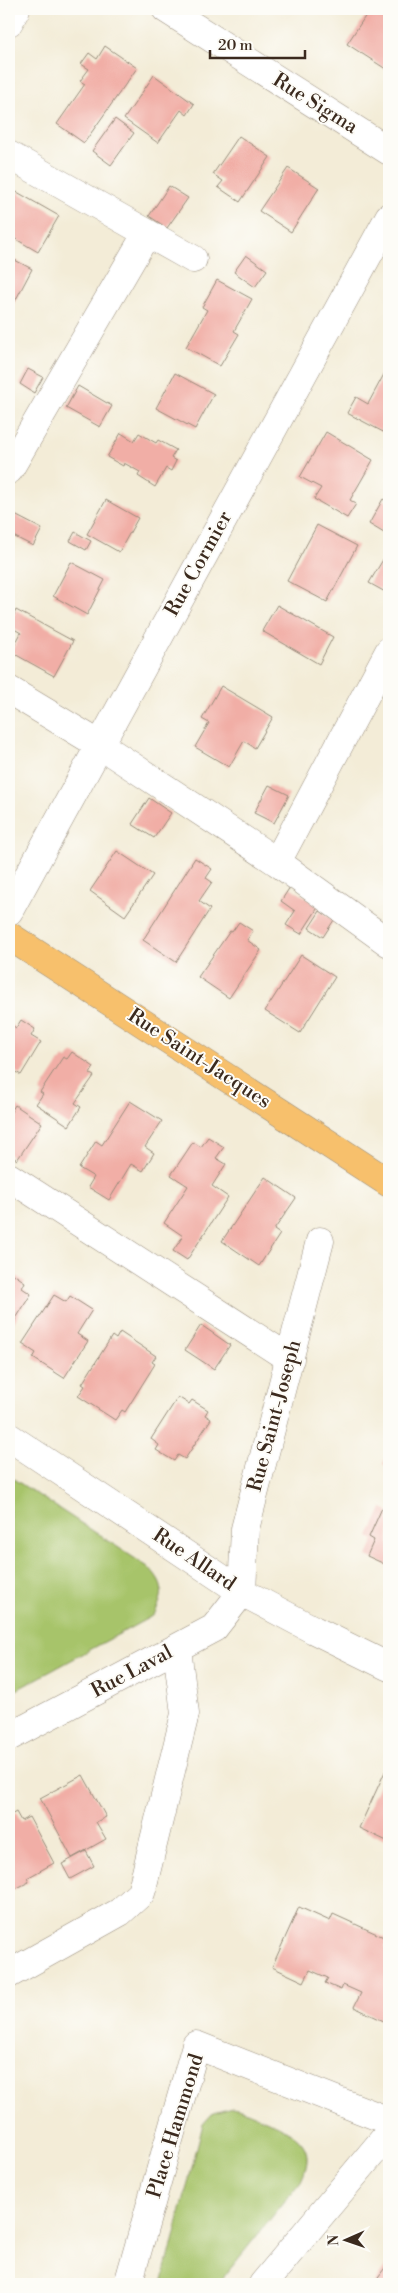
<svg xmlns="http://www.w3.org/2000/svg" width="398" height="2293" font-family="'Libre Bodoni',serif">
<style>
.green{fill:#a7c46b;stroke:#717744}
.building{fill:#f1aea6}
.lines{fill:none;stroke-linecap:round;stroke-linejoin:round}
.minor-casing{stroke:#978b7a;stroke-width:29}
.major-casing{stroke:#978b7a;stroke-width:29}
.minor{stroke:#fff;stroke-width:28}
.major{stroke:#f7c06c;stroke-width:28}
.labels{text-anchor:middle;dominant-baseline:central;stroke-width:4;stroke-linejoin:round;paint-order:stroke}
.street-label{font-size:20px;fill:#3b2a1e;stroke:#fdfcf7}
</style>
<rect width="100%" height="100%" fill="#fdfcf7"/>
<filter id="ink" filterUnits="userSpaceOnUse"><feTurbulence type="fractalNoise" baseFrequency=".02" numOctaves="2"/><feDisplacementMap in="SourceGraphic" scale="10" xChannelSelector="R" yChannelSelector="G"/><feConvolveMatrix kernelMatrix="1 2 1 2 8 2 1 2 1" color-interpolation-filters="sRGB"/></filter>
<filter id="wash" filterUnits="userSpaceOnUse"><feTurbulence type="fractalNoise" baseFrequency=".0096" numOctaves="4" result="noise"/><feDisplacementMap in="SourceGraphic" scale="20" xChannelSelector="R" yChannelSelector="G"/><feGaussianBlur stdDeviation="1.12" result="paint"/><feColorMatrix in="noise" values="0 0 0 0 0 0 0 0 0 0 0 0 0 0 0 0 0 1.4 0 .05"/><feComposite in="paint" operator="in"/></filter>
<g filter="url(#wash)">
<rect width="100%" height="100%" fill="#f3ecd7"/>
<!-- green -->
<path class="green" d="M9,1476l139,91c17,19 17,25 6,48l-145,79z
M232,2108c13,2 24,8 36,13 29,14 50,24 33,60l-83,103h-56l41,-160 10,-11z"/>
<g id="blocks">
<!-- building -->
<path class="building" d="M370,9l16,8 3,-5v59l-42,-27z
M105,46l32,22 -53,75 -27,-19 28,-40 -5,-3 9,-12 -8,-5 8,-11 8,6z
M154,75l40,29 -7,11 -6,-5 -23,33 -34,-24z
M115,119l19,14 -23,32 -19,-14z
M239,136l31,21 -30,45 -22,-15 5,-6 -10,-7z
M288,168l31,20 -28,44 -32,-21z
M169,186l19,12 -21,30 -18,-12z
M17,192l42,24 -21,36 -29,-17v-29z
M246,255l21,15 -12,17 -21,-15z
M9,257l23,12 -19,36 -4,-2z
M217,280l35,19 -18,32 5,3 -19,32 -34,-19 21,-37 -5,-3z
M389,365v70l-42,-22 9,-16 12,7z
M28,369l15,8 -9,16 -14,-9z
M175,373l39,21 -19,35 -39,-21z
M78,386l34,20 -12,21 -34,-19z
M326,432l47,28 -23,40 6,4 -9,14 -33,-19 7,-11 -21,-11z
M121,433l13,8 5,-8 17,10 2,-3 18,10 -5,8 5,3 -5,10 -5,-3 -11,19 -17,-11 2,-4 -16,-9 -1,3 -16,-9z
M383,499l6,4v33l-20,-12z
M106,500l32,18 -19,34 -32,-18z
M13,514l29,15 -9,17 -24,-12v-11z
M317,525l40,21 -30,56 -40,-21z
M75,532l16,9 -5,9 -16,-9z
M384,558l5,3v33l-20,-11z
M71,562l34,18 -18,35 -34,-19z
M277,605l56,32 -14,27 -57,-33z
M16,610l57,31 -19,35 -43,-24 10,-19 -12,-7z
M221,686l52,31 -18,31 -11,-7 -15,26 -34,-20 14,-24 -7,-4z
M269,785l20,10 -15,28 -20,-10z
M149,798l22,15 -17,25 -22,-14z
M117,851l36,24 -28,41 -35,-25z
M195,858l17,11 -6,9 6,4 -13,19 11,8 -34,53 -33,-22z
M290,887l29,19 -18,28 -15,-9 9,-14 -14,-10z
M320,911l14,9 -11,17 -14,-9z
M239,922l14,9 -6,9 14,10 -32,48 -31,-21 32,-46 2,1z
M301,955l34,22 -35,56 -35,-22z
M21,1020l14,9 -4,7 10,6 -20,33 -5,-3 -7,11v-60l7,5z
M72,1052l22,15 -4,7 4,2 -19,27 6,4 -12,19 -33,-22 7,-10 -3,-2 23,-35 4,2z
M130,1101l32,20 -17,26 9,6 -11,18 -12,-7 -22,36 -21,-13 6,-10 -15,-9 17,-27 6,4z
M15,1105l27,18 -25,37 -8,-6v-39z
M208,1137l16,10 -8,11 10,6 -14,22 16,11 -41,63 -14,-9 10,-15 -19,-13 24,-37 -17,-11 22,-33 8,5z
M265,1177l31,21 -22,32 6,4 -21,32 -37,-25z
M9,1271l16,11 -3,6 9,6 -22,36z
M54,1295l12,7 4,-6 22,14 -15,24 11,7 -24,37 -31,-20 3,-5 -14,-9z
M201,1325l29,20 -16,24 -29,-19z
M120,1332l36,24 -4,6 3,2 -30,48 -3,-2 -7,10 -37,-24 7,-10 -3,-2 30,-48 4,3z
M178,1397l11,7 3,-4 16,10 -3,5 6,4 -26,40 -7,-4 -4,6 -18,-11 3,-5 -8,-6z
M389,1452v15l-6,-3z
M382,1508l7,3v55l-22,-10 7,-16 -5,-3z
M389,1763v79l-30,-14z
M83,1775l23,42 -10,5 10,17 -34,19 -32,-60z
M16,1812l5,9 8,-4 25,46 -27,15 2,4 -20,10v-76z
M86,1851l8,15 -24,13 -8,-15z
M299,1907l31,14 3,-7 55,25 -3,9 4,1v65l-3,8 -32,-15 7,-14 -18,-8 -2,5 -16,-7 3,-5 -18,-8 -6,12 -32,-15z
M387,2265l2,2v17h-16z"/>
</g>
</g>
<g filter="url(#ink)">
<use href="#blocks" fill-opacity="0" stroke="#978b7a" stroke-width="1"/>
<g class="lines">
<!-- minor casing -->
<g class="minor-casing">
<path id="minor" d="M166,9l223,142
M9,22l7,-13
M9,155l138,78 -138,237
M147,233l46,26
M9,690l91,55 177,117 112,81
M277,862l112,-211
M9,911l380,-694
M9,1177l281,182
M9,1437l233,155 72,38 75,37
M242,1592l3,-63 75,-288
M9,1737l205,-109 28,-36
M9,1974l111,-62 21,-19 44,-179 -8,-65
M128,2284l68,-239 193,76
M263,2284l126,-151"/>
</g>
<!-- major casing -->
<g class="major-casing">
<path id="major" d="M9,936l380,247"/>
</g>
<!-- minor -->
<use href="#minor" class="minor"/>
<!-- major -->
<use href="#major" class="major"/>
</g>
</g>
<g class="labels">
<!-- street labels -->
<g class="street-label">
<text transform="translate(315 104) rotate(32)">Rue Sigma</text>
<text transform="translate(199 564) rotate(-61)">Rue Cormier</text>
<text transform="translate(199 1059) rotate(33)">Rue Saint-Jacques</text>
<text transform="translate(275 1416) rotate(-75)">Rue Saint-Joseph</text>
<text transform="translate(194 1560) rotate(34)">Rue Allard</text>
<text transform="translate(132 1672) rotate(-28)">Rue Laval</text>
<text transform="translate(176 2126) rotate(-73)">Place Hammond</text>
</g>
</g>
<!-- margin -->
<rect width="398" height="2293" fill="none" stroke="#fdfcf7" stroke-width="30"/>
<!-- north arrow -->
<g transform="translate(346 2240) rotate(268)" stroke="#fdfcf7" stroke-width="4" paint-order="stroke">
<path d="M0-4L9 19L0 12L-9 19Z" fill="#3b2a1e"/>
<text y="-8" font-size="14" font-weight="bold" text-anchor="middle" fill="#3b2a1e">N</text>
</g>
<!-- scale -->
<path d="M210 50v8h95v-8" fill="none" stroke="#3b2a1e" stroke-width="2.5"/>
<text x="218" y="50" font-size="15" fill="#3b2a1e" stroke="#fdfcf7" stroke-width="4" paint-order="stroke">20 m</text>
</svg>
